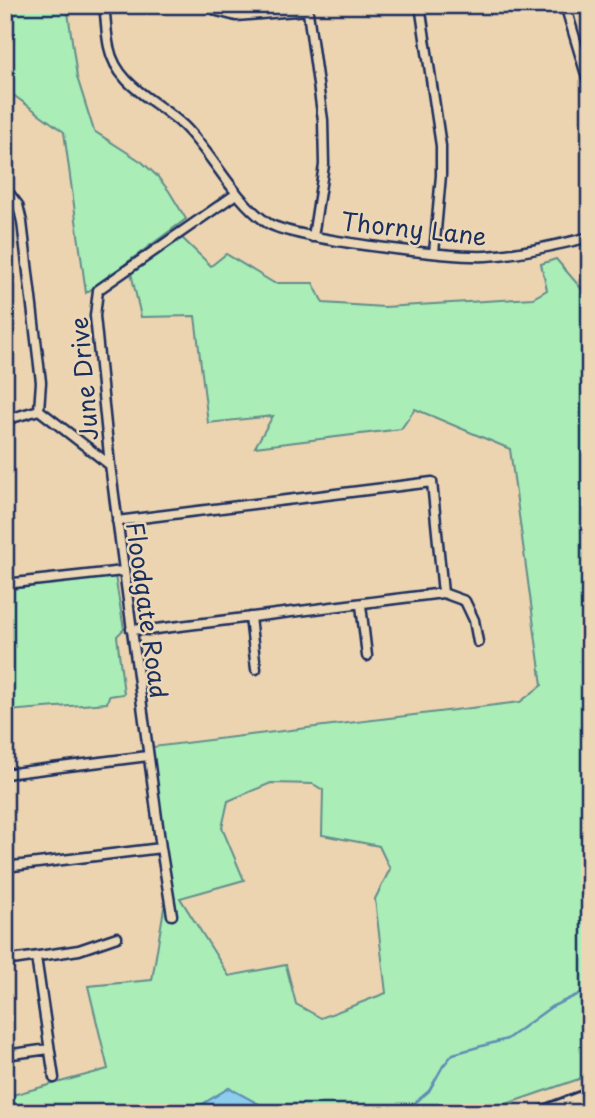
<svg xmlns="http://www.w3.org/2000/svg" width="595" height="1118" font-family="'Playpen Sans',sans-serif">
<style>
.green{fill:#aaedb7;stroke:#628e8a;stroke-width:2;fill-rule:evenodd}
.water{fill:#8ccded;stroke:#5f8eb4;stroke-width:2}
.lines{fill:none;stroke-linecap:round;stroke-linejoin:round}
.stream{stroke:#5f8eb4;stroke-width:2.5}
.minor-casing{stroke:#1b2f5e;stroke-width:13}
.secondary-casing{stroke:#1b2f5e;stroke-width:16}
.minor{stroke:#ebd7b5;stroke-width:8}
.secondary{stroke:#ebd7b5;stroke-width:10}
.labels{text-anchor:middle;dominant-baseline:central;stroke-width:5;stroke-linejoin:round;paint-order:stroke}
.street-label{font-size:24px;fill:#1b2f5e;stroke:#ebd7b5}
</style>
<rect width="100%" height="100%" fill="#ecd4b1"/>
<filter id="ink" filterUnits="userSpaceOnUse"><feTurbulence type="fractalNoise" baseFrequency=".0143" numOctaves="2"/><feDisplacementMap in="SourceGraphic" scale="14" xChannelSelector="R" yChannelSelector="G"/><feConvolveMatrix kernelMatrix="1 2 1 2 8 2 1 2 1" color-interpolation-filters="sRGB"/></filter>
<g filter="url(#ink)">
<!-- green -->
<path class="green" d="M38,5h29l10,72 17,54 48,31 15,14 12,15 17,28 -100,74 -22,-161 -59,-43v-79z
M179,235l32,31 15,-12 48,29h39l10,20 61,4 149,-9 14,-8 -6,-26 15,-5 29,34 5,-1v781l-11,6 -99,34h-217l4,-4 -38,-21 -41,25h-183v-16l103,-28 -20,-83 64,-6 14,-84 -22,-148 376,-46 22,-17 -32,-236 -95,-40 -14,20 -146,18 18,-31 -65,7 -13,-107 -54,1 -11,-49zM271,783l42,1 10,6 -1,45 57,11 11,23 -15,30 11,94 -65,25 -25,-14 -10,-39 -57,11 -49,-78 64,-18 -22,-52 6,-27z
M115,576l9,53 -7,7 7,58 -15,2 -2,7 -99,8 -3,-31v-92z"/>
<!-- water -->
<path class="water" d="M229,1088l39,21 -5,4h-75z"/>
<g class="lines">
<!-- stream -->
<path class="stream" d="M262,1107l35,6
M403,1113l26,-22 14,-25 10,-12 54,-15 44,-32 39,-18"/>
<!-- minor casing -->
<g class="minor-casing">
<path id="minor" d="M104,5c2,14 2,29 5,42 8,40 48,53 75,79 30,30 47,70 82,96 23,17 186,36 220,34 35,-2 69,-11 104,-19
M307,5l16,115 1,45 -11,72
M420,5l21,141v29l-7,78
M565,5l25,83
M217,11l19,5 72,-6
M5,188l13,17 4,17 19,160 -2,28
M39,410l71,55 51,383 11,67
M5,420l34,-10
M110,465l-15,-149 3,-26 138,-96
M117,521l315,-39 11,111
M5,584l118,-13
M361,605l6,51
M250,617l6,52
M131,629l17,1 295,-37 22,8 9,19 4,22
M5,774l143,-18
M5,867l156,-19
M36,957l18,121
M5,961l74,-11 38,-13
M5,1055l44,-6"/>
</g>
<!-- secondary casing -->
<g class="secondary-casing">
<path id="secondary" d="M540,1113l50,-19"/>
</g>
<!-- minor -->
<use href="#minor" class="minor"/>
<!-- secondary -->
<use href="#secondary" class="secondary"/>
</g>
</g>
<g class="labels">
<!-- street labels -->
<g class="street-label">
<text transform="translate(414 228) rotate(6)">Thorny Lane</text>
<text transform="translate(83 379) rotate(-95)">June Drive</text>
<text transform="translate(148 610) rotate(82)">Floodgate Road</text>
</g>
</g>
<!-- margin -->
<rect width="595" height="1118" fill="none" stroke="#ebd7b5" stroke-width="28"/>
<rect x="14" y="14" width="567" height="1090" fill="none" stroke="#1b2f5e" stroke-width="2.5" filter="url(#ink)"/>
</svg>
